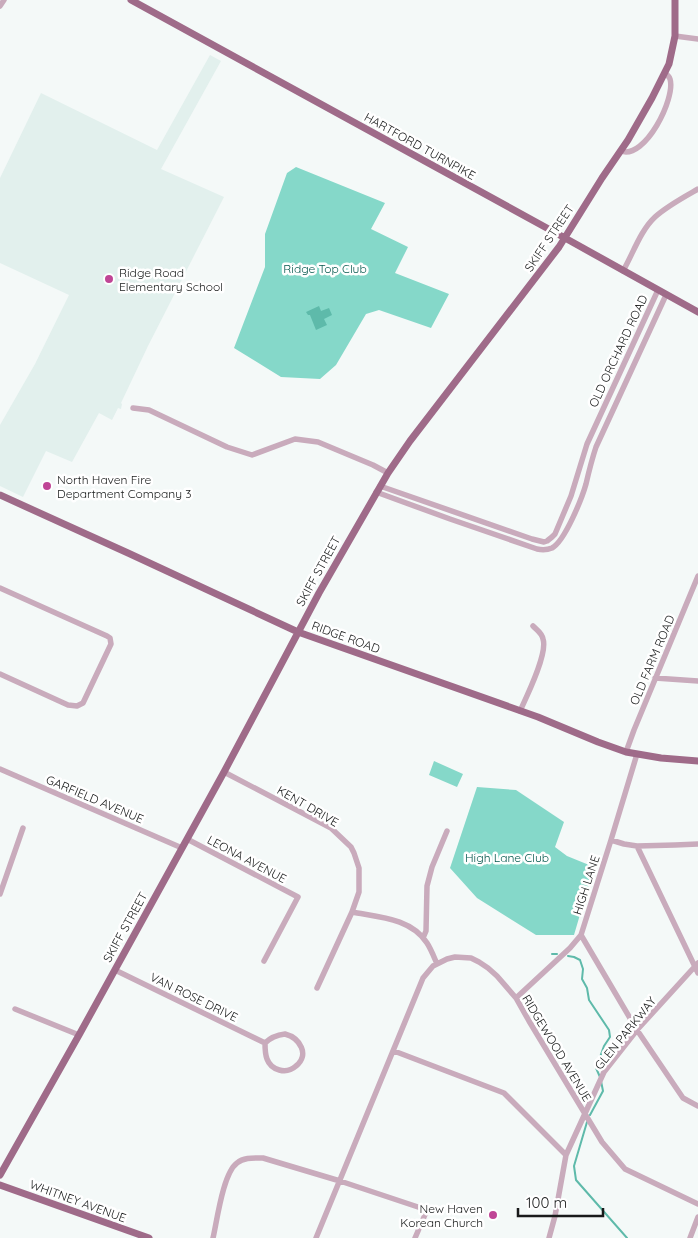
<svg xmlns="http://www.w3.org/2000/svg" width="698" height="1238" font-family="Quicksand,sans-serif">
<style>
.built{fill:#e2f0ed}
.green{fill:#85d8c9}
.water{fill:#5ebaaa}
.lines{fill:none;stroke-linecap:round;stroke-linejoin:round}
.stream{stroke:#5ebaaa;stroke-width:2}
.minor{stroke:#c9abbc;stroke-width:5.5}
.major{stroke:#9f6b89;stroke-width:7}
.poi-dot{fill:#c04596;stroke:#fff;stroke-width:2}
.labels{text-anchor:middle;dominant-baseline:central;stroke-width:5;stroke-linejoin:round;paint-order:stroke}
.street-label{font-size:12px;fill:#181a1a;stroke:#fff}
.park-label{font-size:12px;fill:#05584d;stroke:#fff}
.poi-label{font-size:12px;fill:#181a1a;stroke:#fff;text-anchor:start}
</style>
<rect width="100%" height="100%" fill="#f4f9f8"/>
<!-- built -->
<path class="built" d="M210,55l11,6 -60,108 63,28 -76,149 -27,57 1,1 -1,5 -3,-1 -6,12 -13,-7 -27,49 -26,-11 -23,46 -23,-11v-61l35,-61 34,-69 -69,-32v-85l41,-85 116,57z"/>
<!-- green -->
<path class="green" d="M296,167l89,36 -14,26 37,18 -13,26 54,21 -18,34 -52,-18 -13,4 -30,51 -16,14 -39,-2 -47,-29 31,-81v-33l22,-61z
M434,761l29,13 -6,13 -28,-12z
M477,787l39,3 48,32 -9,25 12,9 27,11 -20,68h-38l-59,-37 -27,-30z"/>
<!-- water -->
<path class="water" d="M319,306l2,5 8,-3 3,7 -8,4 3,6 -11,5 -6,-15h-2l-2,-3z"/>
<g class="lines">
<!-- stream -->
<path class="stream" d="M552,954h5
M568,956l6,1 6,3 3,9 -1,10 5,9 2,12 20,30 1,7 -6,9 -8,22 4,9
M590,1115l13,-24 -2,-10
M587,1122l-13,44 2,14 51,58"/>
<!-- minor -->
<path class="minor" d="M0,6l4,-6
M675,36l23,3
M621,151c24,9 55,-53 49,-72 -1,-3 -2,-4 -5,-6
M623,271c10,-17 17,-40 32,-54 12,-11 29,-20 43,-28
M133,408l16,2 78,37 25,8 43,-16 23,3 55,23 15,8
M380,486l152,53 12,3 3,-1 5,-4 3,-3 16,-38 16,-52 71,-154
M376,492l74,27 87,30c5,1 10,1 15,-1 13,-7 30,-50 34,-64 3,-13 6,-25 10,-37l70,-152
M0,588l107,48 3,2 1,6 -28,59 -6,3 -9,-1 -68,-31
M655,678l43,3
M520,711c7,-15 28,-58 23,-72 -1,-6 -6,-9 -10,-13
M626,752l8,-22 64,-154
M0,769l182,79
M224,772l107,56 20,19 3,6 5,15v24l-7,20 -35,76
M187,839l111,58 -34,64
M611,840l13,4 13,2 61,127
M637,846l38,-1 23,-1
M0,894l23,-66
M352,912c26,5 59,6 75,31 4,6 7,14 10,21
M581,935l56,95 46,68 15,8
M423,938l3,-7 1,-45 5,-19 15,-36
M115,970l150,73
M516,998l54,-50 11,-13 30,-95 26,-86
M15,1009l64,26
M285,1034c15,4 25,21 11,32 -10,9 -25,4 -29,-7 -2,-5 -2,-11 -2,-16 6,-6 12,-8 20,-9z
M394,1051l110,42 62,62
M213,1238c4,-17 10,-65 24,-75 7,-6 17,-5 26,-5l77,23 87,29 -12,28
M316,1238l107,-260 10,-12 14,-7 8,-2 16,1 8,4 9,6 9,8 19,22 13,23 73,121 23,27 73,35
M549,1238l6,-22 11,-61 38,-83 33,-42 61,-67
M690,1238l8,-21"/>
<!-- major -->
<path class="major" d="M131,0l434,238 133,74
M0,495l128,58 170,79 240,85 60,25 28,10 35,6 37,3
M0,1175l79,-140 145,-263 95,-179 69,-120 22,-32 149,-194 43,-69 26,-38 24,-42 17,-34 6,-28v-36
M0,1185l149,53"/>
</g>
<!-- markers -->
<g class="poi-dot">
<circle cx="109" cy="279" r="5"/>
<circle cx="47" cy="486" r="5"/>
<circle cx="493" cy="1215" r="5"/>
</g>
<g class="labels">
<!-- street labels -->
<g class="street-label">
<text transform="translate(420 146) rotate(29)">HARTFORD TURNPIKE</text>
<text transform="translate(549 238) rotate(-56)">SKIFF STREET</text>
<text transform="translate(618 351) rotate(-65)">OLD ORCHARD ROAD</text>
<text transform="translate(318 571) rotate(-61)">SKIFF STREET</text>
<text transform="translate(346 637) rotate(20)">RIDGE ROAD</text>
<text transform="translate(652 660) rotate(-67)">OLD FARM ROAD</text>
<text transform="translate(95 799) rotate(23)">GARFIELD AVENUE</text>
<text transform="translate(308 806) rotate(30)">KENT DRIVE</text>
<text transform="translate(247 859) rotate(28)">LEONA AVENUE</text>
<text transform="translate(586 885) rotate(-72)">HIGH LANE</text>
<text transform="translate(125 927) rotate(-61)">SKIFF STREET</text>
<text transform="translate(194 997) rotate(26)">VAN ROSE DRIVE</text>
<text transform="translate(625 1033) rotate(-51)">GLEN PARKWAY</text>
<text transform="translate(557 1048) rotate(59)">RIDGEWOOD AVENUE</text>
<text transform="translate(78 1201) rotate(20)">WHITNEY AVENUE</text>
</g>
<!-- park labels -->
<g class="park-label">
<text x="325" y="268">Ridge Top Club</text>
<text x="507" y="857">High Lane Club</text>
</g>
<!-- poi labels -->
<g class="poi-label">
<text x="119" y="272">Ridge Road<tspan x="119" dy="14">Elementary School</tspan></text>
<text x="57" y="479">North Haven Fire<tspan x="57" dy="14">Department Company 3</tspan></text>
<text x="483" y="1208" text-anchor="end">New Haven<tspan x="483" dy="14">Korean Church</tspan></text>
</g>
</g>
<!-- scale -->
<path d="M518 1208v8h85v-8" fill="none" stroke="#181a1a" stroke-width="2.5"/>
<text x="526" y="1208" font-size="15" fill="#181a1a" stroke="#ffffff" stroke-width="4" paint-order="stroke">100 m</text>
</svg>
